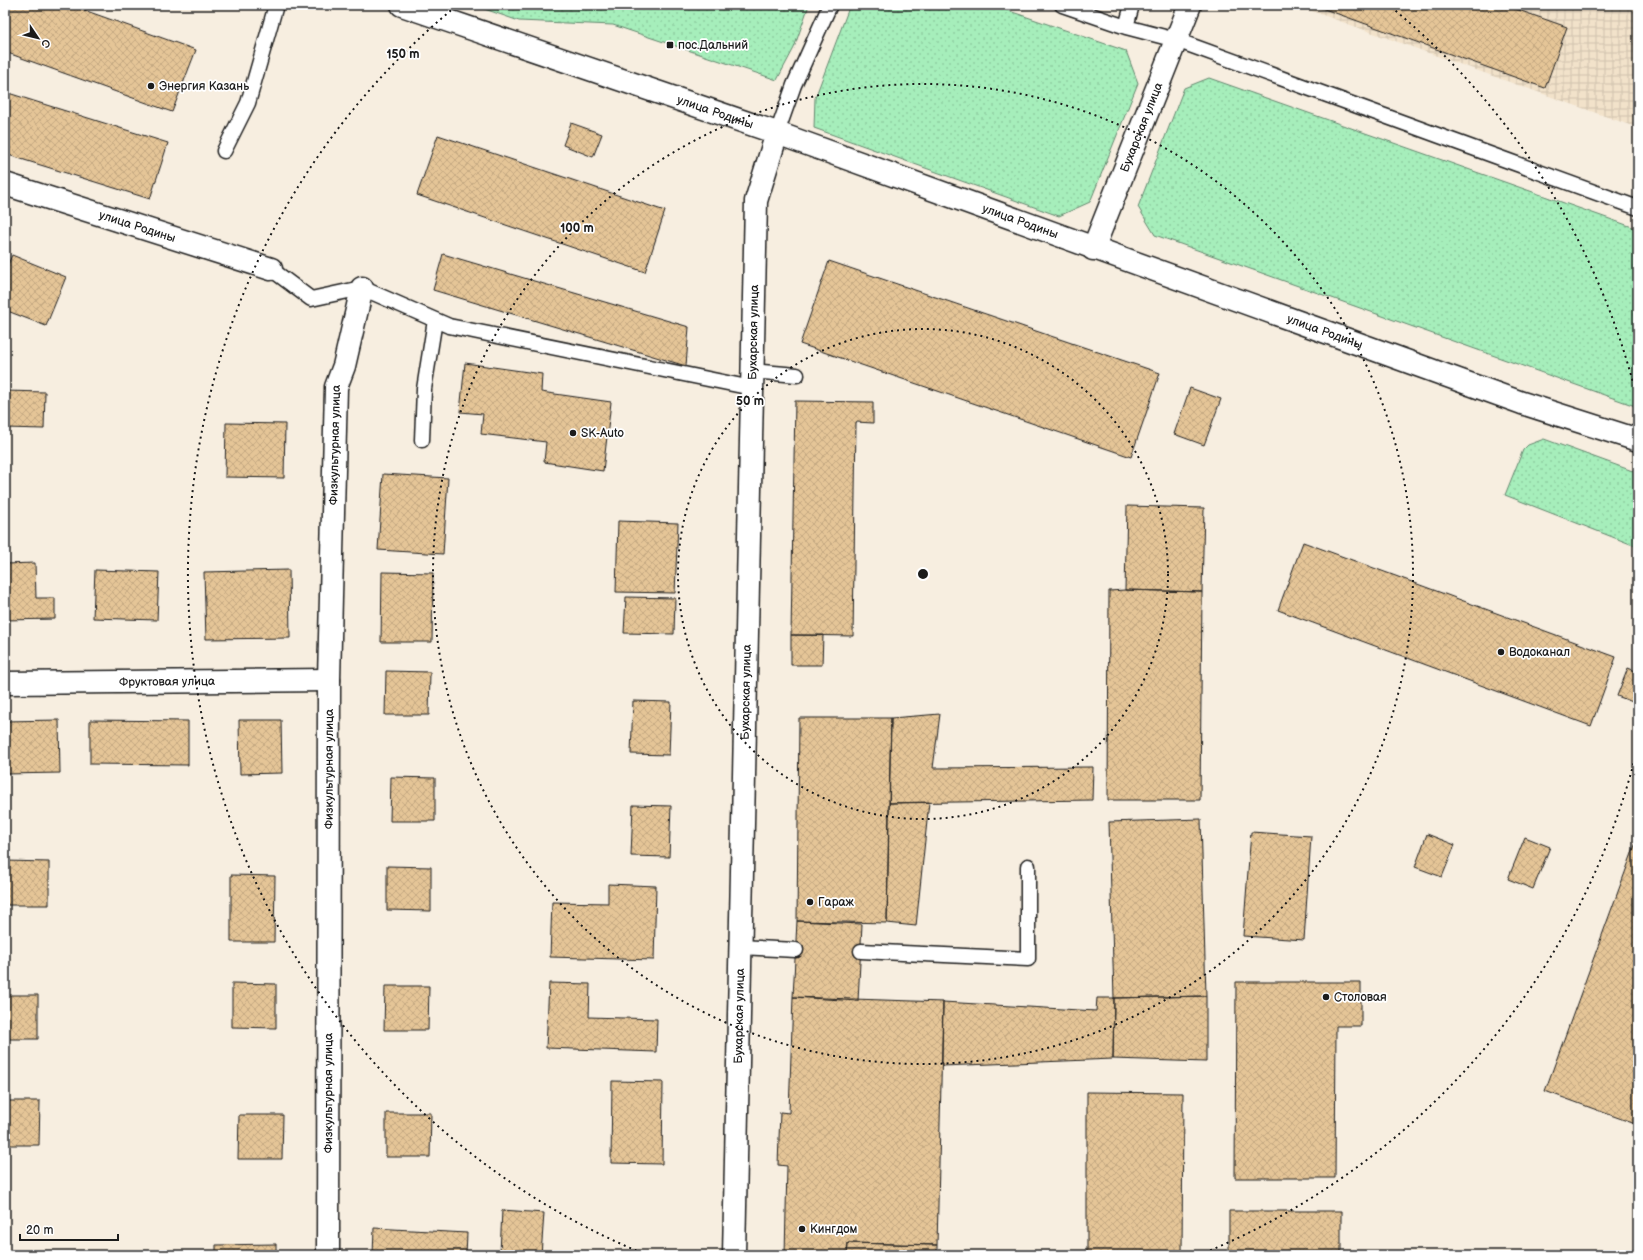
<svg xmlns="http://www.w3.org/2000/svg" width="1643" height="1260" font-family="'Balsamiq Sans',sans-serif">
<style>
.industrial{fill:url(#industrial-grid)}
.grass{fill:url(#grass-dots);stroke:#61856c}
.building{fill:url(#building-cross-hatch);stroke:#1c1c1c}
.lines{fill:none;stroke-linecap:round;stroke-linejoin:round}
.lane-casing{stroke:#1c1c1c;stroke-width:17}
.street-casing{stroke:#1c1c1c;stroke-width:25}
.secondary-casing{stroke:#1c1c1c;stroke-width:25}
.lane{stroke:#fff;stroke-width:14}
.street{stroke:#fff;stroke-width:22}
.secondary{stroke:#fff;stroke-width:22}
.ring{fill:none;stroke:#1c1c1c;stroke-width:2;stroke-dasharray:2 4}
.poi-dot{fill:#1c1c1c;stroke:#fff;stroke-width:1.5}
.labels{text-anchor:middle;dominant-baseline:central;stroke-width:3.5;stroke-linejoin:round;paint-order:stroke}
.poi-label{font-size:12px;fill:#1c1c1c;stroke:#fff;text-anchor:start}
.street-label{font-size:12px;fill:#1c1c1c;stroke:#fff}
.centre{fill:#1c1c1c;stroke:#fff;stroke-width:2}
.ring-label{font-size:12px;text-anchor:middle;font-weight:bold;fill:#1c1c1c;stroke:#fff;stroke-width:3.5;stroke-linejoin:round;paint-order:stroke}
</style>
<defs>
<pattern id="industrial-grid" width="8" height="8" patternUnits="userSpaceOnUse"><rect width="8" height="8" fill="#f2e2ca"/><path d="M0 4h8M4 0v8" fill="none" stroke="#cfc1ad"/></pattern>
<pattern id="grass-dots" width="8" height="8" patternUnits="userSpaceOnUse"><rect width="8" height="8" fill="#a6eebb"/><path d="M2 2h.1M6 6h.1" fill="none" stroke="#8ecca0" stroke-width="1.8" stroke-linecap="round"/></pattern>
<pattern id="building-cross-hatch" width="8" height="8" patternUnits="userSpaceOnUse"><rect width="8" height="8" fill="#e5c597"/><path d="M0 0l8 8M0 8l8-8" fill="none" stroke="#c4a982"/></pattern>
</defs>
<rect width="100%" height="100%" fill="#f7eee0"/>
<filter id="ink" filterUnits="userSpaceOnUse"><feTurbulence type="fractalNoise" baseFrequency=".025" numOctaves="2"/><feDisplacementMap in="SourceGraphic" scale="8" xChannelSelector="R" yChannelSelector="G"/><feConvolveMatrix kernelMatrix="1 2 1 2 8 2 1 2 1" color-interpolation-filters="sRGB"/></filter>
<g filter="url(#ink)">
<!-- industrial -->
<path class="industrial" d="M1295,5h343v123z"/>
<!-- grass -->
<path class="grass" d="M473,5h336l-15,43 -17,32 -164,-55 -94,-4z
M850,5h142l134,46 12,32 -48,119 -31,14 -245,-88 1,-30z
M1209,78l429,151v178l-483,-172 -17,-28 46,-119z
M1544,439l94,34v74l-133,-52 18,-45 5,-5z"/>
<!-- building -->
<path class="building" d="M5,5h65l126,45 -24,62 -167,-60z
M1313,5h191l63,22 -22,61z
M5,92l163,51 -18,56 -145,-45z
M571,123l31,11 -9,23 -30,-12z
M438,135l227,76 -20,61 -228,-77z
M443,254l246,73 -3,39 -253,-76z
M12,255l54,22 -20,49 -41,-16v-39z
M829,261l331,112 -29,84 -331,-113z
M465,363l77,11 -1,18 70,10 -8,69 -59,-9 2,-20 -65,-8 2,-20 -23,-2z
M1190,388l31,11 -17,46 -30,-11z
M5,391l40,1 -1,37 -39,-1z
M795,401l78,1v21l-17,-1 -3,214 -62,-1z
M226,423l59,1 -1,54 -59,-1z
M383,474l65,4 -5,76 -65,-4z
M1127,506l77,2 -2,84 -77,-2z
M618,521l60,2 -3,70 -59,-1z
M1303,542l313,115 -25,69 -313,-116z
M35,563l1,35h19v21l-50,1v-56z
M95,570l64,2 -2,48 -64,-2z
M289,570l1,68 -84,1 -2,-67z
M382,572l51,1 -1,69h-51z
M1125,590l77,2 -2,208h-92l1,-209z
M626,597l49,1 -1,36 -50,-1z
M791,635h32l-1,30h-31z
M1628,668l10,4v32l-21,-8z
M386,671l44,1 -1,43h-44z
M633,701l38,1 -2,53 -38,-1z
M940,714l-7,54 160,-1 -1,33 -203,3 2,-85z
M799,718h92l-4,205 -90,-2z
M59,720l1,53 -55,1v-53z
M90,720l98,1v44l-98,-1z
M239,720h42l1,53 -42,1z
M391,777l44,1v43h-45z
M929,802l-13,124 -29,-3 2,-120z
M633,805l38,1 -2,51 -38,-1z
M1201,819l5,177 -92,2 -5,-176z
M1251,832l60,4 -7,104 -61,-4z
M1427,834l28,11 -13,32 -27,-10z
M1525,837l25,10 -17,42 -25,-10z
M1638,837v288l-93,-34z
M5,861l44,1v43h-44z
M387,866l44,1v44l-44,-1z
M231,875l44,1 -1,66h-43z
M608,884l48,2 -2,74 -104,-3 2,-55 56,1z
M797,921l65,3 -4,77 -65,-4z
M1236,982h125v44h-25l-1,152h-100z
M232,983l44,1v44l-44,-1z
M549,983l41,1 -1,33 68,2 -1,33 -110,-4z
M385,986h44l-1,44h-44z
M5,995h33v44h-33z
M1206,996v66l-93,-3 1,-61z
M793,997l150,5 -6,243 -89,-2 -1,12h-62l2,-89 -9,-1 2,-53 9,1z
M1097,998h17l-1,61 -171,7 1,-64 153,9z
M612,1081l51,1 -1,82 -51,-1z
M1087,1092l96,1 -1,162h-95z
M5,1101h35l-1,44h-34z
M386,1113h45l-1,44h-44z
M239,1115h44l-1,44h-44z
M502,1210l42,3 -3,42 -41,-2z
M1229,1211h112v44h-112z
M374,1228l93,5 -1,22h-93z
M848,1243l89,2v10h-90z
M276,1244v11h-60v-10z
M107,1253h44v2h-44z"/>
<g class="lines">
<!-- lane casing -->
<g class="lane-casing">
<path id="lane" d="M1062,5l64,22 50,13 462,168
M1126,27l6,-22
M777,133l17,-48 36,-80
M224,151l24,-48 28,-98
M271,269l40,30 51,-11 87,38 303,62
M752,371l45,4
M422,440l2,-51 11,-69
M740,947l56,3
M861,951l167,8v-93"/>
</g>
<!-- street casing -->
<g class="street-casing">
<g id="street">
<path id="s1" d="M5,184l266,85"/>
<path id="s2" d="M1093,249l97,-244"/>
<path id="s3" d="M5,683l324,-3"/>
<path id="s4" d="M328,1255l1,-575 7,-293 8,-21 18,-78"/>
<path id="s5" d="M734,1255l22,-1054 21,-68"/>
</g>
</g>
<!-- secondary casing -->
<g class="secondary-casing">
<g id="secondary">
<path id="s6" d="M402,5l375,128 745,270 116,37"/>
</g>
</g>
<!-- lane -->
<use href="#lane" class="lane"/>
<!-- street -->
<use href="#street" class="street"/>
<!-- secondary -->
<use href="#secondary" class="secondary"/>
</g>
</g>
<!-- distance rings -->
<g class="ring">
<circle cx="923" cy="574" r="245"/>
<circle cx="923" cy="574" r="490"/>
<path d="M1638 746A735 735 0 0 1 1204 1253M642 1253A735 735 0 0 1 455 7M1391 7A735 735 0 0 1 1638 402"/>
</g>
<!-- markers -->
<g class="poi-dot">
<rect x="666" y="41" width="8" height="8" rx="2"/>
<circle cx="151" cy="86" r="4"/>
<circle cx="573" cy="433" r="4"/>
<circle cx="1501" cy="652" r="4"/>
<circle cx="810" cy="902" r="4"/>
<circle cx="1326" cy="997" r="4"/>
<circle cx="802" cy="1229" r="4"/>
</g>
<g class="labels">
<!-- poi labels -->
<g class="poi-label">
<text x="678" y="45">пос.Дальний</text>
<text x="159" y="86">Энергия Казань</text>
<text x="581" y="433">SK-Auto</text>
<text x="1509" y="652">Водоканал</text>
<text x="818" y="902">Гараж</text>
<text x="1334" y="997">Столовая</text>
<text x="810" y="1229">Кингдом</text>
</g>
<!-- street labels -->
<g class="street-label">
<text stroke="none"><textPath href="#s6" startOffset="331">улица Родины</textPath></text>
<text stroke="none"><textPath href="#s2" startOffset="131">Бухарская улица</textPath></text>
<text stroke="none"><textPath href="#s6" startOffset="655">улица Родины</textPath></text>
<text stroke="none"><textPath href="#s1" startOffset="139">улица Родины</textPath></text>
<text stroke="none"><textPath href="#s5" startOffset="923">Бухарская улица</textPath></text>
<text stroke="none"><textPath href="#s6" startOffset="979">улица Родины</textPath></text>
<text stroke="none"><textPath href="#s4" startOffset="810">Физкультурная улица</textPath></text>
<text stroke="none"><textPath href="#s3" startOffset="162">Фруктовая улица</textPath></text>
<text stroke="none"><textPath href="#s5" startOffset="563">Бухарская улица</textPath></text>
<text stroke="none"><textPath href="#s4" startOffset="486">Физкультурная улица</textPath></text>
<text stroke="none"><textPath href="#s5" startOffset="239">Бухарская улица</textPath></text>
<text stroke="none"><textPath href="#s4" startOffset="162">Физкультурная улица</textPath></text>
</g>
</g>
<circle cx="923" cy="574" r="6" class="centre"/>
<g class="ring-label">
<text x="403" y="58">150 m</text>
<text x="577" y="232">100 m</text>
<text x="750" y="405">50 m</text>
</g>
<!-- margin -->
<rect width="1643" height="1260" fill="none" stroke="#fff" stroke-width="20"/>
<rect x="10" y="10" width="1623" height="1240" fill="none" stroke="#1c1c1c" stroke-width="1.5" filter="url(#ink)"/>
<!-- north arrow -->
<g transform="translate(38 38) rotate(125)" stroke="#ffffff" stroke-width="3" paint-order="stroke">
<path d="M0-3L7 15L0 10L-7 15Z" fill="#1c1c1c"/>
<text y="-6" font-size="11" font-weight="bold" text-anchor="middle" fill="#1c1c1c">С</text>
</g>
<!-- scale -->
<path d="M20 1234v6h98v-6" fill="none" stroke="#1c1c1c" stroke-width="2"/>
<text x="26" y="1234" font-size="12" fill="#1c1c1c" stroke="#ffffff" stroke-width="3" paint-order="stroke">20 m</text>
</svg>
